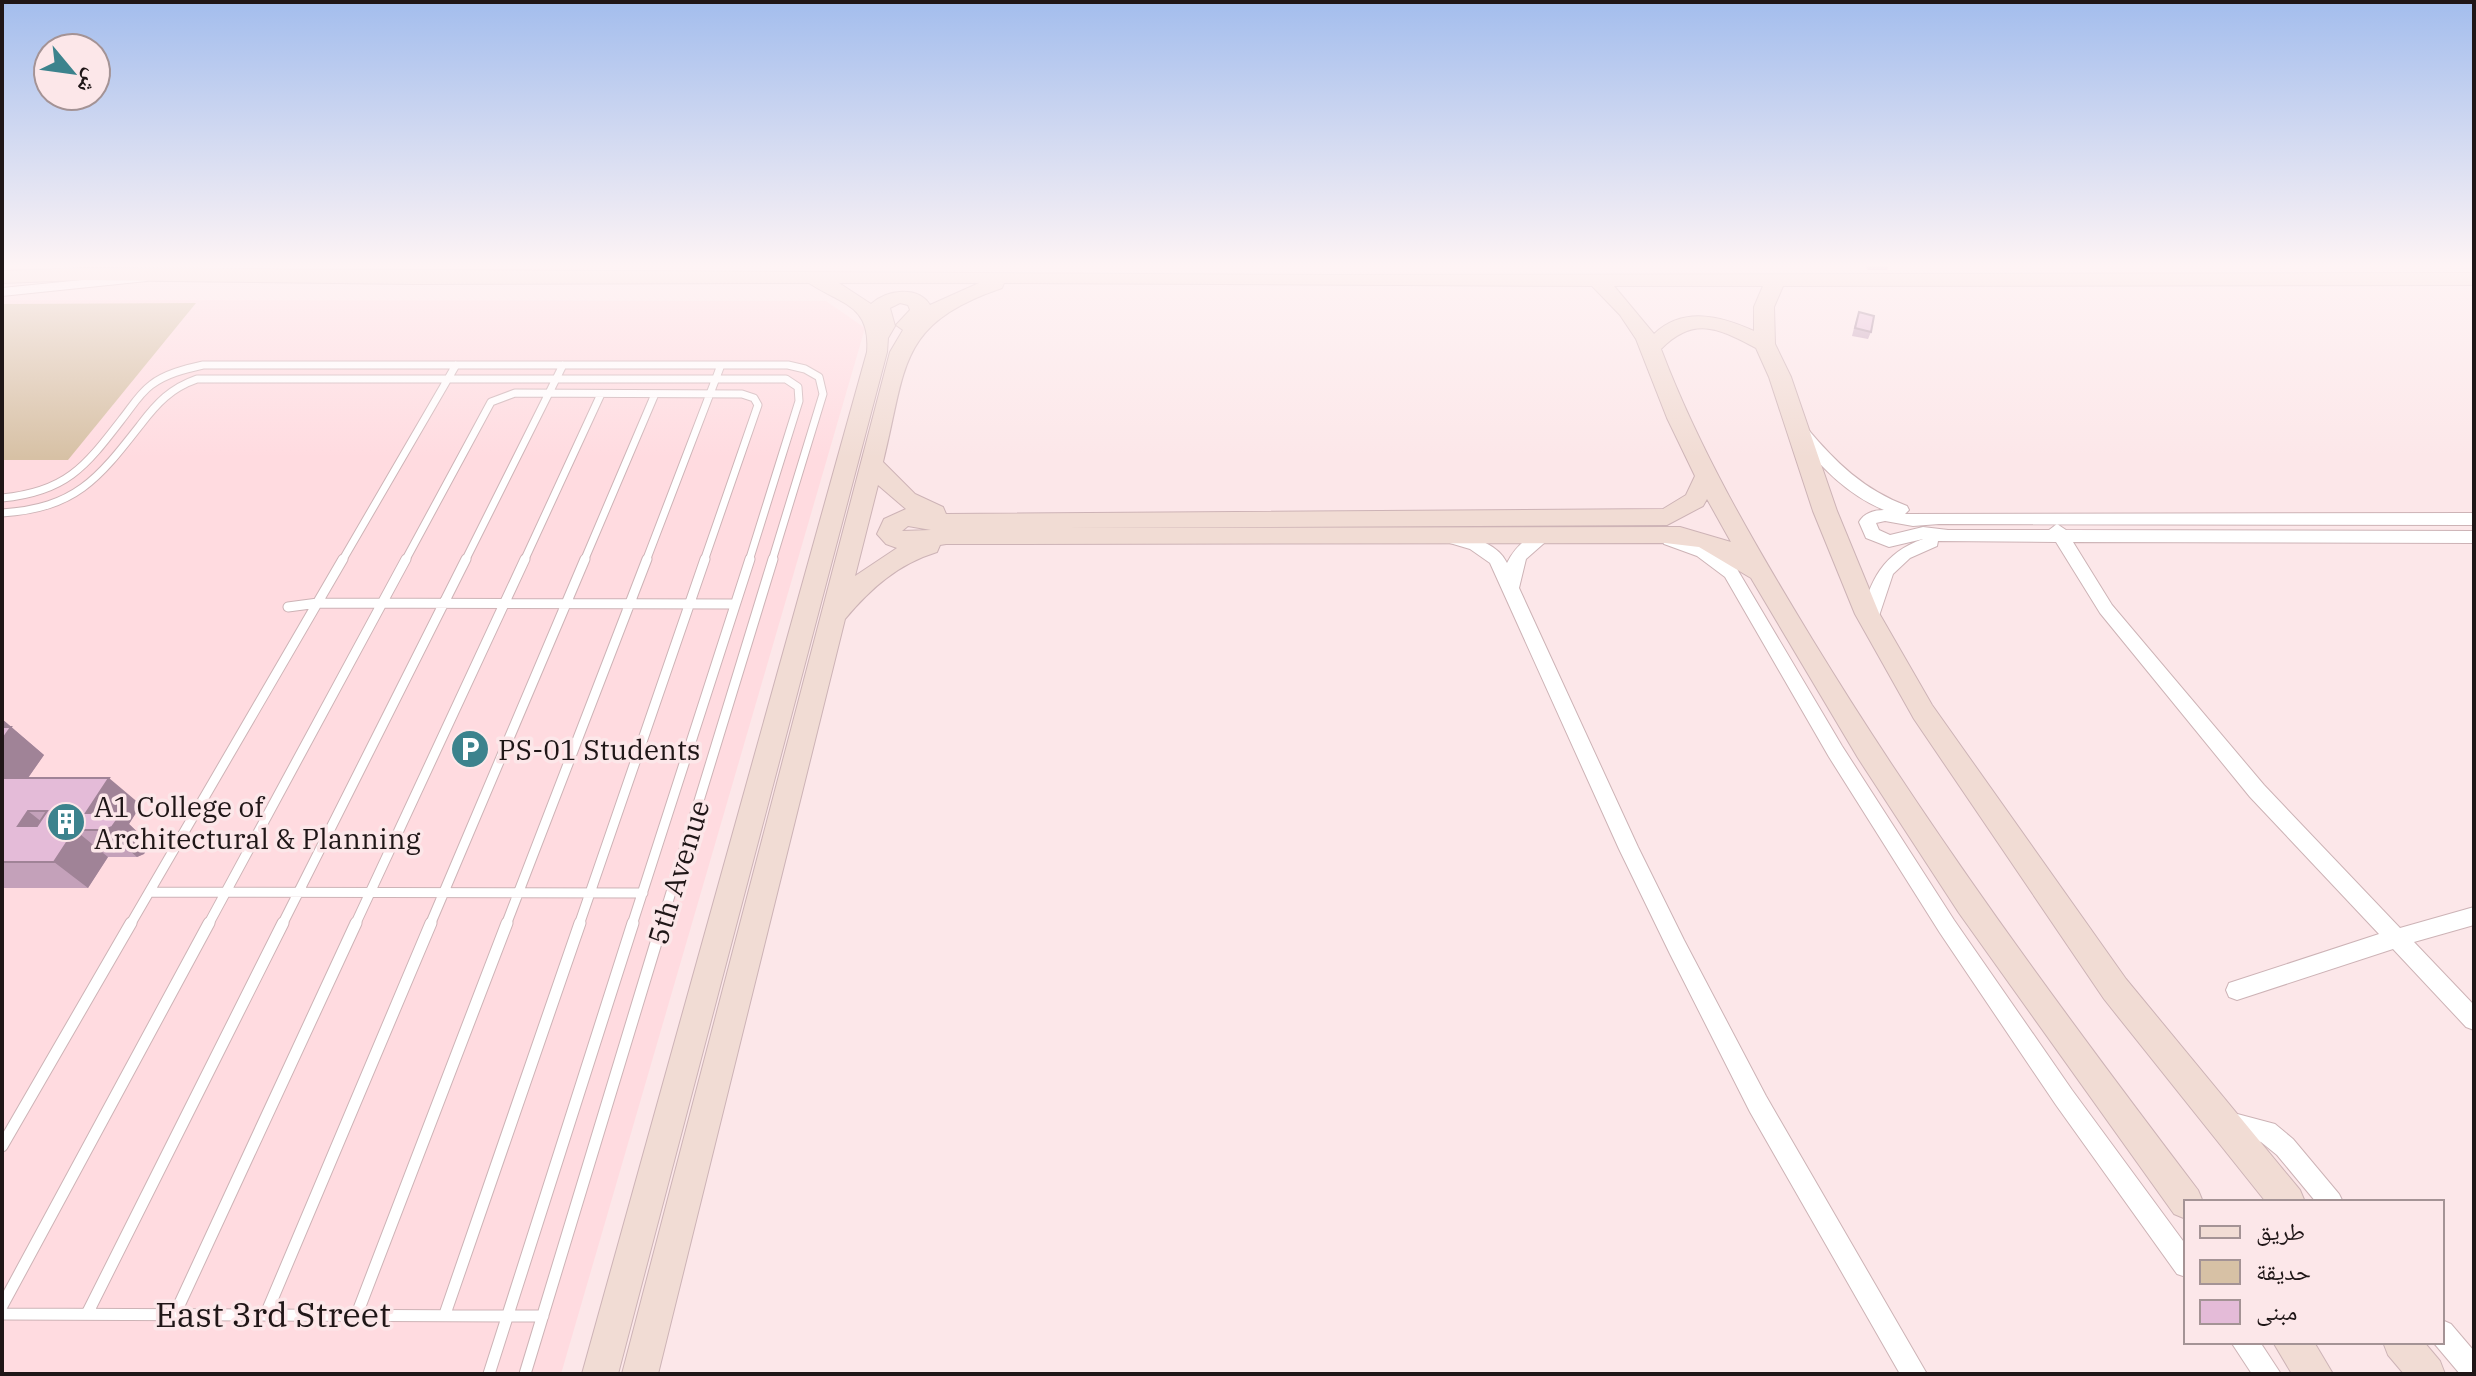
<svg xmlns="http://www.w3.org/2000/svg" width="2476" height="1376" font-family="'IBM Plex Serif','Noto Naskh Arabic',serif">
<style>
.built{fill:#ffdbe0}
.green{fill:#d7c1a5}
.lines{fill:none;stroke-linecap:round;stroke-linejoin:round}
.service-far2-casing{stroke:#cdb3b6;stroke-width:9}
.service-far1-casing{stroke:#cdb3b6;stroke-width:11}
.service-casing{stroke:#cdb3b6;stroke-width:13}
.minor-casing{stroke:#cdb3b6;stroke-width:2}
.secondary-casing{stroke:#cdb3b6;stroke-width:2}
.service-far2{stroke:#fff;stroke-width:7}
.service-far1{stroke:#fff;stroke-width:9}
.service{stroke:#fff;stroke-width:11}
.minor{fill:#fff;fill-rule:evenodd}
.secondary{fill:#f1dcd4;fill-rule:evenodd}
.wall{fill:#c4a1ba}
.shaded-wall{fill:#a08397}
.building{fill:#e4bbd8;stroke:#a08397;stroke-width:2;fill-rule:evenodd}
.labels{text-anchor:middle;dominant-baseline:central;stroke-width:7;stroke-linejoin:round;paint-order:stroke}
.poi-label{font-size:28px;fill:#1f1617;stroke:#fce7e9;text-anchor:start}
.street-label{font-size:28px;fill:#1f1617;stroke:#fce7e9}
.near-street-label{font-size:34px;fill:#1f1617;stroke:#fce7e9}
</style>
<rect width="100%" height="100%" fill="#fce7e9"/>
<!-- built -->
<path class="built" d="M2,300l824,1 39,27 -304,1046h-559z"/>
<!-- green -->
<path class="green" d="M196,303l-128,157h-66v-156z"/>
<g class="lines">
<!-- service-far2 casing -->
<g class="service-far2-casing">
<path id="service-far2" d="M2,498c64,-6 83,-31 120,-79 9,-11 17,-25 29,-34 14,-11 34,-16 52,-20h585l17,4 14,8 4,17 -51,167
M2,513c74,-5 96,-34 139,-89 16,-21 30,-36 56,-45h589l12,8 1,14 -50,160
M342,561l114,-196
M405,561l86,-159 24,-9 227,1 12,4 4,7 -54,156
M465,561l98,-196
M524,561l77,-167
M584,561l71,-167
M646,561l75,-196"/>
</g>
<!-- service-far1 casing -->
<g class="service-far1-casing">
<path id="service-far1" d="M288,607l30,-4 417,1
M150,892l493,1
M130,925l213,-366
M208,925l198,-366
M282,925l184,-366
M355,925l170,-366
M430,925l155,-366
M506,925l141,-366
M579,925l126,-366
M632,925l118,-366
M661,925l112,-366"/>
</g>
<!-- service casing -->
<g class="service-casing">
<path id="service" d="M2,1146l129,-223
M2,1306l207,-383
M2,1314l541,2
M87,1314l196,-391
M175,1314l181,-391
M266,1314l165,-391
M357,1314l150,-391
M445,1314l135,-391
M489,1374l144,-451
M525,1374l137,-451"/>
</g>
<!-- minor casing -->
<g class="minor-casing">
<path id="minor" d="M142,274l7,4 -2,3 -145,15v-8z
M1801,426l5,1c29,35 58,63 101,79l2,4 -4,4 569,-1v12l-535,-1 -26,2 -28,-5 -9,2 3,7 11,5 33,-8 25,3h101l8,-6 9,6 408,1v12l-401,-1 39,63 152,180 136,143 74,-21v18l-60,17 60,63v25l-8,-3 -73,-78 -156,51 -8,-3 -3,-7 3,-7 150,-49 -129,-137 -150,-184 -44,-71 -118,-1 -1,5 -27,12 -17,16 -17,51h-12l-3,-5c8,-39 22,-67 62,-81l-34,8 -23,-9 -7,-16c5,-9 15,-12 25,-12 -37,-15 -68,-47 -91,-79z
M1449,531c21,6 48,11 58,32 8,-16 19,-26 36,-32l8,6 -25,22 -7,29 119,259 46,93 82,156 161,278h-27l-150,-262 -80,-158 -51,-105 -129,-286 -20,-14 -27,-8 -2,-4z
M1670,534l39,13 28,22 105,177 112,174 118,170 114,155v32l-9,-3 -121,-169 -116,-172 -111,-176 -104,-180 -28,-21 -33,-12 -2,-4 2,-4z
M2226,1111l49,13 18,15 46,55 4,8h-27l-39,-47 -16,-13 -43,-12 -3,-8 3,-8z
M2442,1320l9,4 23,27v23h-14l-27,-32h9z
M2231,1342h29l21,32h-29z"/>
</g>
<!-- secondary casing -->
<g class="secondary-casing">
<path id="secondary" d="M83,268l1246,7 1145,-2v12l-691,1 -9,21 1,37 16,33 46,134 42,102 53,92 194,274 174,211 5,12h-39l-162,-203 -190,-280 -59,-105 -42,-103 -44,-134 -13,-29c-37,-19 -61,-33 -95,1 39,103 94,196 151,290 117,192 250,372 386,551l5,12h-17v17l-12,-5 -215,-301 -101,-155 -107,-180 -52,-31 -34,-4 -719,1 -6,1 -3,7c-39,12 -66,36 -92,67l-187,755h-36l268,-1022 13,-22 -7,-5 14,-15 -2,-5 -8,-2 -10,5 5,18 -7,12 -1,14 -269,1022h-36l285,-1022c4,-48 -27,-48 -58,-69l-395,1 -331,-4 -81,3v-12zM839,283h140l-49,22c-12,-20 -44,-15 -59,-1zM1004,283l588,3 28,29 16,24 31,79 28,58 -9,19 -23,14 -717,5 -3,-7 -28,-13 -32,-32c24,-96 14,-138 119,-174zM1614,286h149l-9,21v24c-33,-15 -71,-25 -100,3zM878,485l28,24 -22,10 -7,15 9,10 11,4 -42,28zM1707,499l24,43 -51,-15 -619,1 606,-3 36,-19zM908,526l23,4 -29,1z
M2273,1342h41l19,32h-41z
M2383,1342h41l16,19 5,13h-41l-16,-19z"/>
</g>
<!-- service-far2 -->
<use href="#service-far2" class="service-far2"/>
<!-- service-far1 -->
<use href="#service-far1" class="service-far1"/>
<!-- service -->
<use href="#service" class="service"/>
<!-- minor -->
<use href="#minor" class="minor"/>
<!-- secondary -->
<use href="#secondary" class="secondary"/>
</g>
<!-- wall -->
<path class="wall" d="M1865,266h24l-2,4h-19z
M1859,312l12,20 -3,7 -16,-3 4,-16z
M2,719l42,36 -16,23 113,27 -12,19 21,20 -6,10 -7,3h-29l-20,31h-86z"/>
<!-- shaded-wall -->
<path class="shaded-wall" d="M2,719l42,36 -35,50 -7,-5z
M109,778l32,27 -12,19 21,20 -6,10 -7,3 -51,-44z
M28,811l34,27 -44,-12z
M75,830l33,27 -20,31 -34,-26z"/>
<!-- building -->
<path class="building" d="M1859,312l15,4 -3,16 -16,-4z
M2,727h9l-9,13z
M2,778h107l-23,35h30l3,4 -7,10 -7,3h-30l-21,32h-52zM28,811h19l-10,15h-19z"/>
<!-- sky -->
<linearGradient id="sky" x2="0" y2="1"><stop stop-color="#a3bded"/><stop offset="0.58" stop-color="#fef4f5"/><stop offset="1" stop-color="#fef4f5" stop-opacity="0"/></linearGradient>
<rect width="2476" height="458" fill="url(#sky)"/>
<!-- icons -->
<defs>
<g id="parking-disc" transform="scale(2)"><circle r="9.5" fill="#3c838d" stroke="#fce7e9"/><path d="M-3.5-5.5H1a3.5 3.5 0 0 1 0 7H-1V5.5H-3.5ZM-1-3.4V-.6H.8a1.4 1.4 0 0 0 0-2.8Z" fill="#fff"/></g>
<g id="building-disc" transform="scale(2)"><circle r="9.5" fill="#3c838d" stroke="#fce7e9"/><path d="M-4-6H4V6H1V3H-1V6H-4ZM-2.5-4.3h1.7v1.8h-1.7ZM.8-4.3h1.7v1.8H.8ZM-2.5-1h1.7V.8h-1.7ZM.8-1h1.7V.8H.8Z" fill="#fff"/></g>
</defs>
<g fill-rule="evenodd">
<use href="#parking-disc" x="470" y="749"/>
<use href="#building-disc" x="66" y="822"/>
</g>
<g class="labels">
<!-- poi labels -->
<g class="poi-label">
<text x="498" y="749">PS-01 Students</text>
<text x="94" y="806">A1 College of<tspan x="94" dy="32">Architectural &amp; Planning</tspan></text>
</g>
<!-- street labels -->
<g class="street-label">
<text transform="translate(678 872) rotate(-73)">5th Avenue</text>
</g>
<!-- near-street labels -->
<g class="near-street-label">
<text x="273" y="1314">East 3rd Street</text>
</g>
</g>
<!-- border -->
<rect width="2476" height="1376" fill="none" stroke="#1f1617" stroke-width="8"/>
<!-- legend -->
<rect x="2184" y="1200" width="260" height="144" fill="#fce7e9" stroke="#a49395" stroke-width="2"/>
<rect x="2200" y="1226" width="40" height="12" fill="#f1dcd4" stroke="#a49395" stroke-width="2"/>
<text x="2256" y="1240" font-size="24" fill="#1f1617">طريق</text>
<rect x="2200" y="1260" width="40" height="24" fill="#d7c1a5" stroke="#a49395" stroke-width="2"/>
<text x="2256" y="1280" font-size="24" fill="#1f1617">حديقة</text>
<rect x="2200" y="1300" width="40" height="24" fill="#e4bbd8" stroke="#a49395" stroke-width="2"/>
<text x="2256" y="1320" font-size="24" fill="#1f1617">مبنى</text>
<!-- north arrow -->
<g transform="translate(72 72) rotate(119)"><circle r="38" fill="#fce7e9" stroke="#a49395" stroke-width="2"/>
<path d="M0-6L14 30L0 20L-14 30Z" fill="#3c838d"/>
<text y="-12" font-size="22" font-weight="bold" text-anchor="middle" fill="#1f1617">ش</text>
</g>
</svg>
